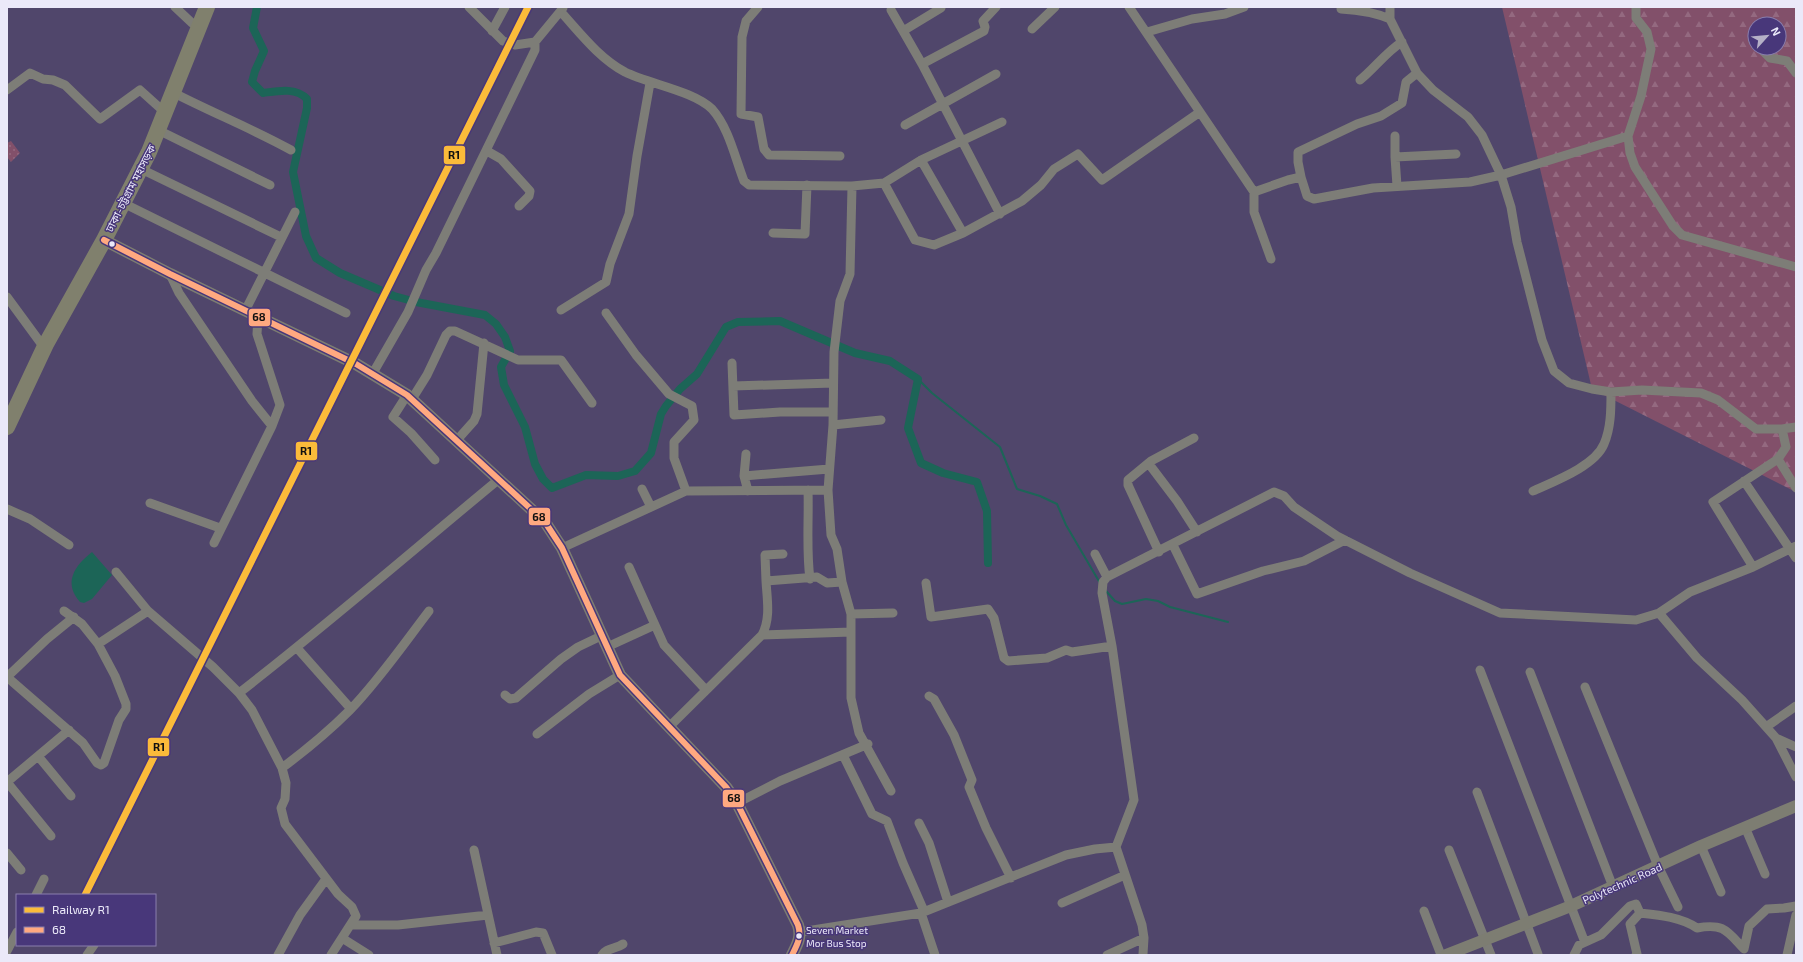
<svg xmlns="http://www.w3.org/2000/svg" width="1803" height="962" font-family="'Exo 2','Noto Sans Bengali',sans-serif">
<style>
.forest{fill:url(#forest-firs);fill-rule:evenodd}
.park{fill:url(#park-dots)}
.water{fill:#1c6557}
.lines{fill:none;stroke-linecap:round;stroke-linejoin:round}
.stream{stroke:#1c6557;stroke-width:2}
.canal{stroke:#1c6557;stroke-width:8}
.street{stroke:#7d7d77;stroke-width:9}
.secondary{stroke:#7d7d72;stroke-width:12}
.highway{stroke:#80806d;stroke-width:16}
.bus-1-casing{stroke:#48377a;stroke-width:9}
.bus-1{stroke:#ffa980;stroke-width:6}
.rail-1-casing{stroke:#48377a;stroke-width:10}
.rail-1{stroke:#fbbb3a;stroke-width:7}
.bus-dot{fill:#ebe9f9;stroke:#48377a;stroke-width:1.5}
.labels{text-anchor:middle;dominant-baseline:central;stroke-width:3;stroke-linejoin:round;paint-order:stroke}
.bus-label{font-size:10px;fill:#ebe9f9;stroke:#48377a;text-anchor:start}
.street-label{font-size:11px;fill:#ebe9f9;stroke:#48377a}
.line-badge{stroke:#48377a;stroke-width:1.5}
.pale-badge-label{font-size:11px;text-anchor:middle;font-weight:bold;fill:#111}
</style>
<defs>
<pattern id="forest-firs" width="22" height="20" patternUnits="userSpaceOnUse"><rect width="22" height="20" fill="#82506a"/><path d="M5 1l3.5 6h-7zM16 11l3.5 6h-7z" fill="#946980"/></pattern>
<pattern id="park-dots" width="8" height="8" patternUnits="userSpaceOnUse"><rect width="8" height="8" fill="#82506a"/><path d="M2 2h.1M6 6h.1" fill="none" stroke="#946980" stroke-width="1.8" stroke-linecap="round"/></pattern>
</defs>
<rect width="100%" height="100%" fill="#50466b"/>
<!-- forest -->
<path class="forest" d="M1502,7h294v485l-204,-103zM1755,24h24v24h-24z"/>
<!-- park -->
<path class="park" d="M11,141l9,12 -9,9 -4,-5v-14z"/>
<!-- water -->
<path class="water" d="M92,552l20,23 -20,24 -8,4 -4,-1c-17,-19 -6,-36 12,-50z"/>
<g class="lines">
<!-- stream -->
<path class="stream" d="M918,379l14,14 68,54 17,42 23,7 17,8 9,21 34,58
M1106,591l9,10 7,3 24,-5 12,2 12,6 58,15"/>
<!-- canal -->
<path class="canal" d="M257,7l-4,21 11,23 -9,20 -3,11 11,11c15,-2 33,-6 44,6v9l-14,64 13,64 10,22 24,15 54,23 22,6 69,13 11,9 9,13 5,14 -9,16 3,18 21,42 10,37 8,15 9,9 34,-13 32,1 17,-5 16,-18 10,-39 5,-8 14,-17 17,-15 29,-47 12,-5 42,-1 75,32 35,8 28,18 -10,49 13,35 22,10 34,9 10,29 1,52"/>
<!-- street -->
<path class="street" d="M175,7l17,16
M469,7l34,34 12,4 20,-3
M758,7l-12,14 -4,16 -1,77 17,3 6,32 5,6 71,1
M1129,7l125,185
M1636,7v11l11,14 4,17 -10,47 -13,40 2,17 5,14 38,59 9,9 114,32
M1341,9c18,1 33,3 49,10
M891,10l31,54 78,150
M561,12c20,22 38,46 64,60 24,12 69,19 87,37 17,19 23,49 32,72l5,4 103,1 32,-3 37,-23 81,-38
M1032,29l23,-22
M492,31l13,-24
M903,31l38,-23
M1147,32l45,-13 33,-5 19,-7
M1753,41l2,1
M1760,48l10,10 17,3 9,12
M922,64l62,-33 1,-4 -2,-6 13,-14
M1360,80c15,-12 26,-28 42,-38
M7,90l23,-17 13,6 10,1 12,5 35,34 40,-29 20,18
M174,93c39,20 79,36 117,57
M905,125l91,-51
M158,130l112,55
M1395,136v21
M1628,136l-127,39 10,32 6,35 25,98 12,31 15,12 23,6 19,3 31,-2 59,3 17,7 38,29h26l4,18 -8,12 18,29
M487,151l14,8 29,32 -1,5 -10,10
M141,169l140,68
M1301,177l-3,-15v-10l59,-28 24,-8 21,-13 4,-21 11,-9
M884,183l31,57 19,5 29,-12 -42,-73
M1397,186l-2,-29 61,-3
M123,203l223,110
M773,233l32,1 2,-49
M963,233l59,-32 19,-16 13,-16 24,-15 24,26 98,-68
M1271,259l-17,-47v-20l34,-12 13,-3 6,19 7,3 59,-11 97,-6 31,-7 -19,-40 -14,-18 -35,-27 -16,-17 -27,-54v-12
M170,274l9,19 73,108 20,25
M7,297l33,45
M561,310l45,-28 4,-18 19,-50 8,-58 13,-73
M245,311l50,-99
M606,313l30,42 33,39 23,12 2,14 -20,22v16l12,33
M732,363l2,52 46,-3h52
M373,373l35,-61 18,-42 10,-17 99,-203v-8l28,-34
M733,386l100,-3
M407,395l-14,22 18,16 24,27
M412,399l15,-24 19,-40 4,-4h5l63,29h43l31,43
M833,425l48,-5
M1782,429l14,-2
M457,440l17,-19 3,-7 7,-71
M746,454l-2,22 4,15
M1149,464l28,37 20,31
M744,476l85,-7
M1744,481l52,77
M642,489l9,18
M808,490c1,30 -2,59 2,89
M1533,491c22,-10 62,-25 71,-47 7,-16 7,-35 7,-52
M150,503l70,25
M7,509l23,10 39,26
M214,543l58,-117 8,-21 -23,-71 1,-17
M1173,545l24,49 66,-23 41,-10 41,-21
M562,548l124,-57 142,-1
M1159,552l-31,-67v-5l23,-19 43,-23
M783,554l-18,1 1,26 51,-4 10,6 15,-1 -5,-33 -6,-14 -3,-45 5,-65 1,-73 6,-51 10,-27 2,-88
M1095,554l12,23
M629,567l35,78 42,45
M1753,567l-40,-65 65,-43
M116,572l32,39 65,56 26,26 13,17 30,58 4,15 -1,16 -4,9 4,16 53,70 14,13 4,9 -25,39
M842,582l9,32v84l8,35 32,58
M926,583l5,34 57,-8 6,9 10,40 4,3 39,-3 19,-8 6,2 40,-6
M1659,613l38,45 45,42 34,38 20,9
M851,614l42,-1
M762,635l89,-3
M98,644l50,-33
M607,647l48,-22
M297,648l54,61
M1480,670l104,270
M1530,672l83,215
M7,677l76,66 14,20 4,2 3,-2 15,-43 7,-11v-5l-11,-28 -17,-32 -16,-20 -18,-13
M7,677l40,-38 27,-22
M1585,687l73,179 20,41
M239,693c89,-69 173,-142 259,-213
M505,695l5,4 6,-1 45,-39 17,-12 23,-11
M929,696l5,3 20,36 18,45 -3,7 17,41 25,50
M670,726l92,-91c9,-17 5,-36 4,-54
M1766,727l30,-21
M537,734l52,-40 31,-19
M1776,738l20,39
M843,755l29,59 15,7 16,42 21,48
M38,756l33,40
M282,768c24,-18 47,-37 68,-58 29,-30 53,-65 79,-99
M7,782l62,-52
M7,782l44,54
M1477,792l61,162
M737,803l43,-22 88,-37
M919,823l10,20 19,59
M1745,827l20,47
M1701,846l20,46
M474,850l23,105
M1449,850l42,105
M7,853l14,17
M36,895l8,-16
M1062,903l63,-28
M1424,911l17,44
M921,913l14,42
M351,925h47l90,-10
M800,932l121,-19 145,-58 29,-6 21,-2
M342,938l27,17
M494,943l42,-11 7,1 9,22
M7,951l10,-19
M1143,954l1,-16
M87,955l7,-10
M278,955l22,-40 26,-36
M602,955c4,-7 14,-6 21,-11
M1107,955l37,-17 -2,-13 -26,-78 18,-47 -22,-154 -10,-53 1,-11 4,-5 167,-85 10,4 10,11 43,29 73,37 90,40 136,7 23,-7 31,-21 63,-25 43,-21
M1574,955l5,-10 22,-10 29,-29 6,-2 4,9
M1636,955l1,-1 -7,-30 10,-11c19,2 41,4 57,15 27,-5 30,3 47,21l5,-23 18,-17 17,-1 12,-2
M1787,955l9,-40"/>
<!-- secondary -->
<path class="secondary" d="M104,240l66,34 186,90 51,31 138,127 17,26 58,127 106,112 11,16 61,122c4,12 -1,20 -6,30
M1446,955l125,-49 130,-60 95,-40"/>
<!-- highway -->
<path class="highway" d="M7,427l39,-83 58,-104 45,-88 58,-145"/>
<!-- bus-1 casing -->
<g class="bus-1-casing">
<path id="bus-1" d="M104,240l66,34 186,90 51,31 138,127 17,26 58,127 106,112 11,16 61,122c4,12 -1,20 -6,30"/>
</g>
<!-- bus-1 -->
<use href="#bus-1" class="bus-1"/>
<!-- rail-1 casing -->
<g class="rail-1-casing">
<path id="rail-1" d="M85,895l443,-888"/>
</g>
<!-- rail-1 -->
<use href="#rail-1" class="rail-1"/>
</g>
<!-- markers -->
<g class="bus-dot">
<circle cx="112" cy="244" r="3.5"/>
<circle cx="799" cy="936" r="3.5"/>
</g>
<g class="labels">
<!-- bus labels -->
<g class="bus-label">
<text x="806" y="930">Seven Market<tspan x="806" dy="13">Mor Bus Stop</tspan></text>
</g>
<!-- street labels -->
<g class="street-label">
<text transform="translate(130 188) rotate(-63)">ঢাকা-চট্টগ্রাম মহাসড়ক</text>
<text transform="translate(1622 883) rotate(-24)">Polytechnic Road</text>
</g>
</g>
<g class="line-badge">
<rect x="443" y="145" width="23" height="20" rx="4" fill="#fbbb3a"/>
<rect x="248" y="308" width="23" height="19" rx="4" fill="#ffa980"/>
<rect x="295" y="441" width="23" height="20" rx="4" fill="#fbbb3a"/>
<rect x="528" y="507" width="23" height="19" rx="4" fill="#ffa980"/>
<rect x="147" y="737" width="23" height="20" rx="4" fill="#fbbb3a"/>
<rect x="722" y="789" width="23" height="19" rx="4" fill="#ffa980"/>
</g>
<g class="pale-badge-label">
<text x="454" y="159">R1</text>
<text x="259" y="321">68</text>
<text x="306" y="455">R1</text>
<text x="539" y="521">68</text>
<text x="159" y="751">R1</text>
<text x="734" y="802">68</text>
</g>
<!-- border -->
<rect width="1803" height="962" fill="none" stroke="#ebe9f9" stroke-width="16"/>
<!-- legend -->
<rect x="16" y="894" width="140" height="52" fill="#48377a" stroke="#897ead"/>
<rect x="24" y="907" width="20" height="6" fill="#fbbb3a" stroke="#897ead"/>
<text x="52" y="914" font-size="12" fill="#ebe9f9">Railway R1</text>
<rect x="24" y="927" width="20" height="6" fill="#ffa980" stroke="#897ead"/>
<text x="52" y="934" font-size="12" fill="#ebe9f9">68</text>
<!-- north arrow -->
<g transform="translate(1767 36) rotate(63)"><circle r="19" fill="#48377a" stroke="#897ead"/>
<path d="M0-3L7 15L0 10L-7 15Z" fill="#b5b0c7"/>
<text y="-6" font-size="11" font-weight="bold" text-anchor="middle" fill="#ebe9f9">N</text>
</g>
</svg>
